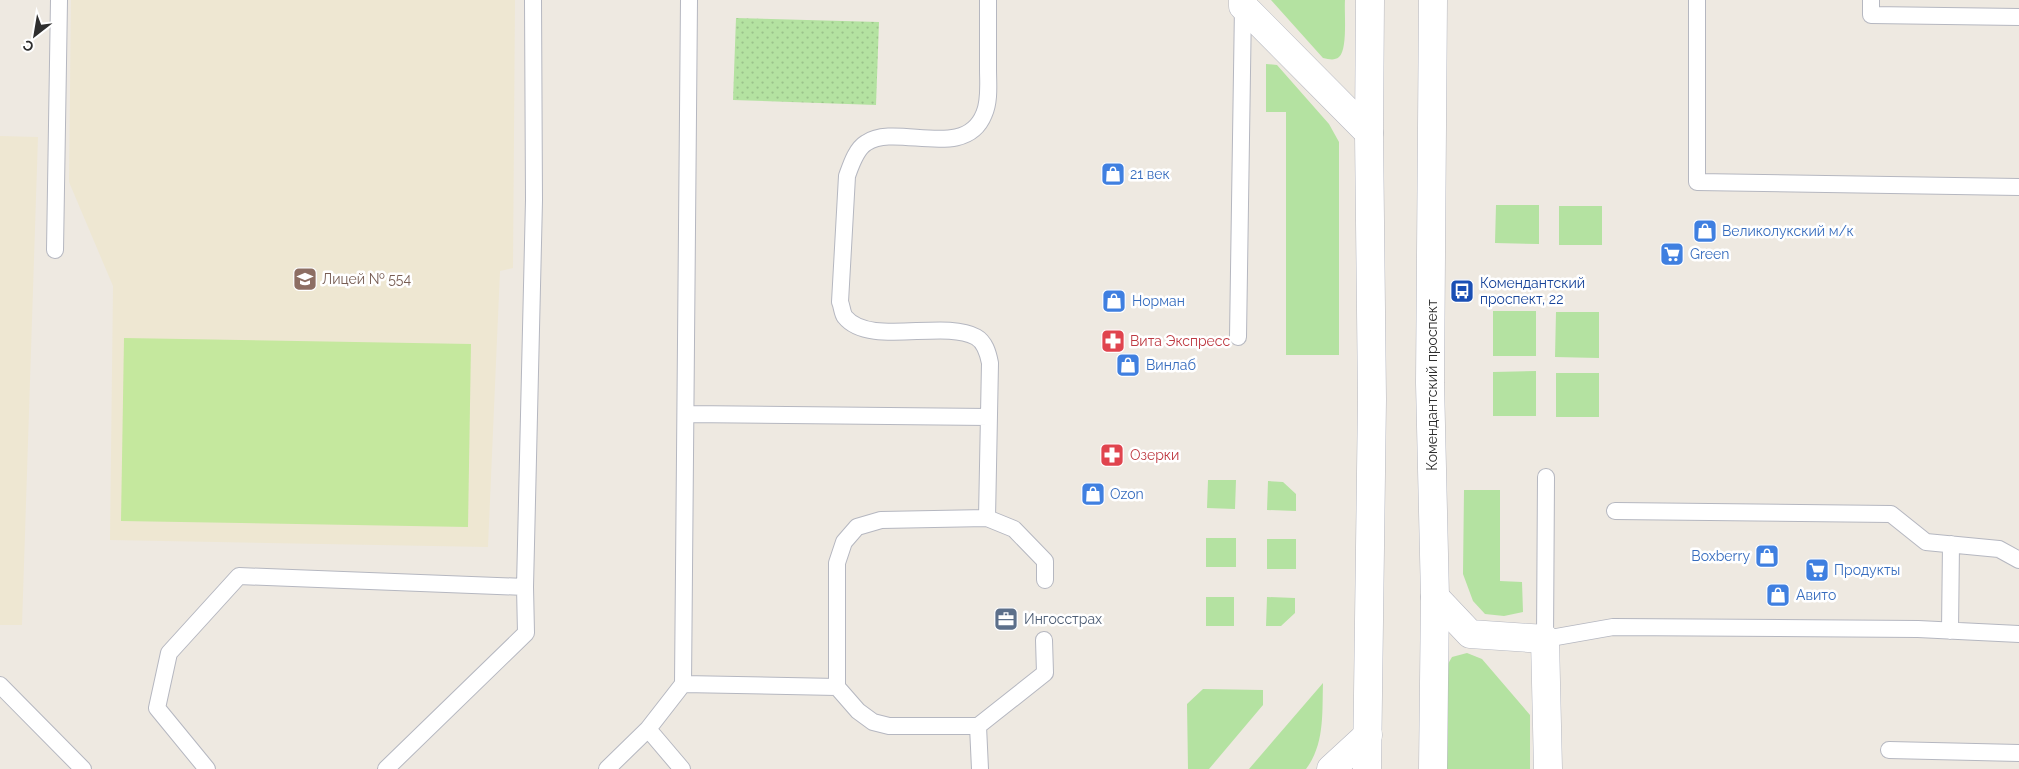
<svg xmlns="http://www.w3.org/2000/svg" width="2019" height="769" font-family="Raleway,sans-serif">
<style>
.education{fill:#eee7d2}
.grass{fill:#b4e2a1}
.park{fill:url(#park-dots)}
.pitch{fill:#c5e89e}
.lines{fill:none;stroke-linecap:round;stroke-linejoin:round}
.lane-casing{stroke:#b5b7c0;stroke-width:18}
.street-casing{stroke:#b5b7c0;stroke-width:29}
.secondary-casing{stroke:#b5b7c0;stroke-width:29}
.lane{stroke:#fff;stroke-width:16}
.street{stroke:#fff;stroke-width:28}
.secondary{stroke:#fff;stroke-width:28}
.labels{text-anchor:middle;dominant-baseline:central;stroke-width:5;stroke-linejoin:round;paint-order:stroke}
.shop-label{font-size:14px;fill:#366cbe;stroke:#fff;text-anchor:start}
.education-label{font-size:14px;fill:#785e54;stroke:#fff;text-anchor:start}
.transit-label{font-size:14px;fill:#164399;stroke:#fff;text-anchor:start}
.health-label{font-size:14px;fill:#be3a42;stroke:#fff;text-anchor:start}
.street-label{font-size:14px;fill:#2e2e2e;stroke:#fff}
.service-label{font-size:14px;fill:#4e5e75;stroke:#fff;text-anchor:start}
</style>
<defs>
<pattern id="park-dots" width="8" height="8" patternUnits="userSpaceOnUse" patternTransform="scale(1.25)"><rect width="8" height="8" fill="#b4e2a1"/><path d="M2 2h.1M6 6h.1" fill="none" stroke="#9bc28b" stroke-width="1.8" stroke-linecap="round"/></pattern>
</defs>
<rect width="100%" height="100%" fill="#eee9e1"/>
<!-- education -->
<path class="education" d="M71,0h444l-2,268 -13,3 -12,276 -378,-7 3,-254 -44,-104z
M0,136l38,1 -16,488h-22z"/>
<!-- grass -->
<path class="grass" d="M1271,0h74c-1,12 3,49 -6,57 -5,4 -10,2 -16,1z
M1266,64l11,1 52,59 10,18v213h-53v-243h-20z
M1496,205h43v39l-44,-1z
M1559,206h43v39h-43z
M1493,311h43v45h-43z
M1556,312h43v46l-44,-1z
M1536,371v45h-43v-44z
M1556,373h43v44h-43z
M1208,480h28l-1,29 -28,-1z
M1268,481l15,1 13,12v17l-29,-1z
M1464,490h36v91l22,1 1,30 -19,4 -19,-2 -12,-13 -10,-27z
M1206,538h30v29h-30z
M1267,539h29v30h-29z
M1206,597h28v29h-28z
M1267,597l28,1v15l-14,13h-15z
M1467,653l15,6 48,56v54h-85v-100l7,-12z
M1323,683c-1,29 2,61 -17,86h-57z
M1203,689l60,1v15l-54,64h-21l-1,-65z"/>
<!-- park -->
<path class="park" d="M736,18l143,4 -3,83 -143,-5z"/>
<!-- pitch -->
<path class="pitch" d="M124,338l347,6 -3,183 -347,-6z"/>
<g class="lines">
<!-- lane casing -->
<g class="lane-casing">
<path id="lane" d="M988,0c0,23 0,46 0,69 0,14 2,32 -4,45 -19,48 -88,8 -118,29 -10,6 -15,22 -19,33l-7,126c2,4 2,11 5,15 24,30 99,2 131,20 9,5 12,16 14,26l-3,155 27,11 31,32v19
M1697,0v182l322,5
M1871,0v15l148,2
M55,250l4,-250
M1238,337l5,-331
M686,414l303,3
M1546,477l-1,162 68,-12 305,2 101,5
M1615,511l276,3 35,28 73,7 20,11
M1950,631l1,-87
M683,684l154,3 21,24 15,11 16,4h89l67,-53 -1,-33
M0,685l83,84
M837,687v-124l7,-21 13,-15 24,-7 106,-2
M978,726l2,43
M648,729l34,40
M1889,750l130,3
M207,769l-50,-61 12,-55 70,-77 286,11
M386,769l140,-136 -1,-46 9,-387 -1,-200
M607,769l41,-40 35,-45 6,-684"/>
</g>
<!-- street casing -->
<g class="street-casing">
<path id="street" d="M1243,0v6l126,127
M1435,597l35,37 75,5 3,130
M1331,769l37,-34"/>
</g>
<!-- secondary casing -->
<g class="secondary-casing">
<path id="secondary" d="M1367,769l5,-370 -3,-266 1,-133
M1433,769l2,-172 -5,-214 3,-383"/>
</g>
<!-- lane -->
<use href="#lane" class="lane"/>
<!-- street -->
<use href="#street" class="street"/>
<!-- secondary -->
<use href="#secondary" class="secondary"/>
</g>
<!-- icons -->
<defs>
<g id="shop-square" transform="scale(1.25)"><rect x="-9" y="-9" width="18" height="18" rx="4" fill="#3f7fe0" stroke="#fff"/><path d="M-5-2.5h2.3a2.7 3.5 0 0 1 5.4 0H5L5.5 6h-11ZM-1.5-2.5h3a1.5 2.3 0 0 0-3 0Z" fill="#fff"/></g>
<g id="supermarket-square" transform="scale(1.25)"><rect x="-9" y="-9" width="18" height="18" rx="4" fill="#3f7fe0" stroke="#fff"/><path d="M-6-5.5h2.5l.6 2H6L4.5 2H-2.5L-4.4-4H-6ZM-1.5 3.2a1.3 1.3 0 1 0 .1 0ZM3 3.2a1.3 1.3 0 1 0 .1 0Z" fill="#fff"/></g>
<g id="school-square" transform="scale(1.25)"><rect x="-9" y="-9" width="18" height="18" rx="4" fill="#8d6e63" stroke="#fff"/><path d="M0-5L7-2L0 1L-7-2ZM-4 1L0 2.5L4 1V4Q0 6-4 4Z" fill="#fff"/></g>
<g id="bus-square" transform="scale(1.25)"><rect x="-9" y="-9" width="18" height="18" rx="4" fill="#1a4fb4" stroke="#fff"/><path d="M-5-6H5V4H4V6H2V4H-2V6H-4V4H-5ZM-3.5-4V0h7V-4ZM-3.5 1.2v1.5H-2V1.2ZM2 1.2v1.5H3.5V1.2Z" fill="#fff"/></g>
<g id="pharmacy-square" transform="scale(1.25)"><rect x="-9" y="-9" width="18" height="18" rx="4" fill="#e0444e" stroke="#fff"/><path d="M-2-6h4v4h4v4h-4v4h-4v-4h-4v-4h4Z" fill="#fff"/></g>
<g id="office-square" transform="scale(1.25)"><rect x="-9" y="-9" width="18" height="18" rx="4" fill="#5c6f8a" stroke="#fff"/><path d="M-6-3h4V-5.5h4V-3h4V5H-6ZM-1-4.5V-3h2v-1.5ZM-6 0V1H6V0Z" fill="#fff"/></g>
</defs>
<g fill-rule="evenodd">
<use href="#shop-square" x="1113" y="174"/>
<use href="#shop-square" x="1705" y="231"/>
<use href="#supermarket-square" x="1672" y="254"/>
<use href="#school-square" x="305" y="279"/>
<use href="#bus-square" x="1462" y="291"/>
<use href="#shop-square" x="1114" y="301"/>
<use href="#pharmacy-square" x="1113" y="341"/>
<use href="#shop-square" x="1128" y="365"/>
<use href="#pharmacy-square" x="1112" y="455"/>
<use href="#shop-square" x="1093" y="494"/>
<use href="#shop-square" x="1767" y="556"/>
<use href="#supermarket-square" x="1817" y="570"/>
<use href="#shop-square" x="1778" y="595"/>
<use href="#office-square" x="1006" y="619"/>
</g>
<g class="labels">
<!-- shop labels -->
<g class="shop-label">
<text x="1130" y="174">21 век</text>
<text x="1722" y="231">Великолукский м/к</text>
<text x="1690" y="254">Green</text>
<text x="1132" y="301">Норман</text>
<text x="1146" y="365">Винлаб</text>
<text x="1110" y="494">Ozon</text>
<text x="1750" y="556" text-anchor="end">Boxberry</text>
<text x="1834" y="570">Продукты</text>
<text x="1796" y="595">Авито</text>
</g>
<!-- education labels -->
<g class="education-label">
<text x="322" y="279">Лицей № 554</text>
</g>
<!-- transit labels -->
<g class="transit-label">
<text x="1480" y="283">Комендантский<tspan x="1480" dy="16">проспект, 22</tspan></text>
</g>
<!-- health labels -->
<g class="health-label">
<text x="1130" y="341">Вита Экспресс</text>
<text x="1130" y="455">Озерки</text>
</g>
<!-- street labels -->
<g class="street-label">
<text transform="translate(1432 385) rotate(-90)">Комендантский проспект</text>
</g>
<!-- service labels -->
<g class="service-label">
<text x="1024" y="619">Ингосстрах</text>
</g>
</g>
<!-- north arrow -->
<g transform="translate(35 35) rotate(211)" stroke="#ffffff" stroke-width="4" paint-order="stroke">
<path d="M0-4L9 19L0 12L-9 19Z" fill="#2e2e2e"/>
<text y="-8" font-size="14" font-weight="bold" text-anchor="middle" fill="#2e2e2e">С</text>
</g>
</svg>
